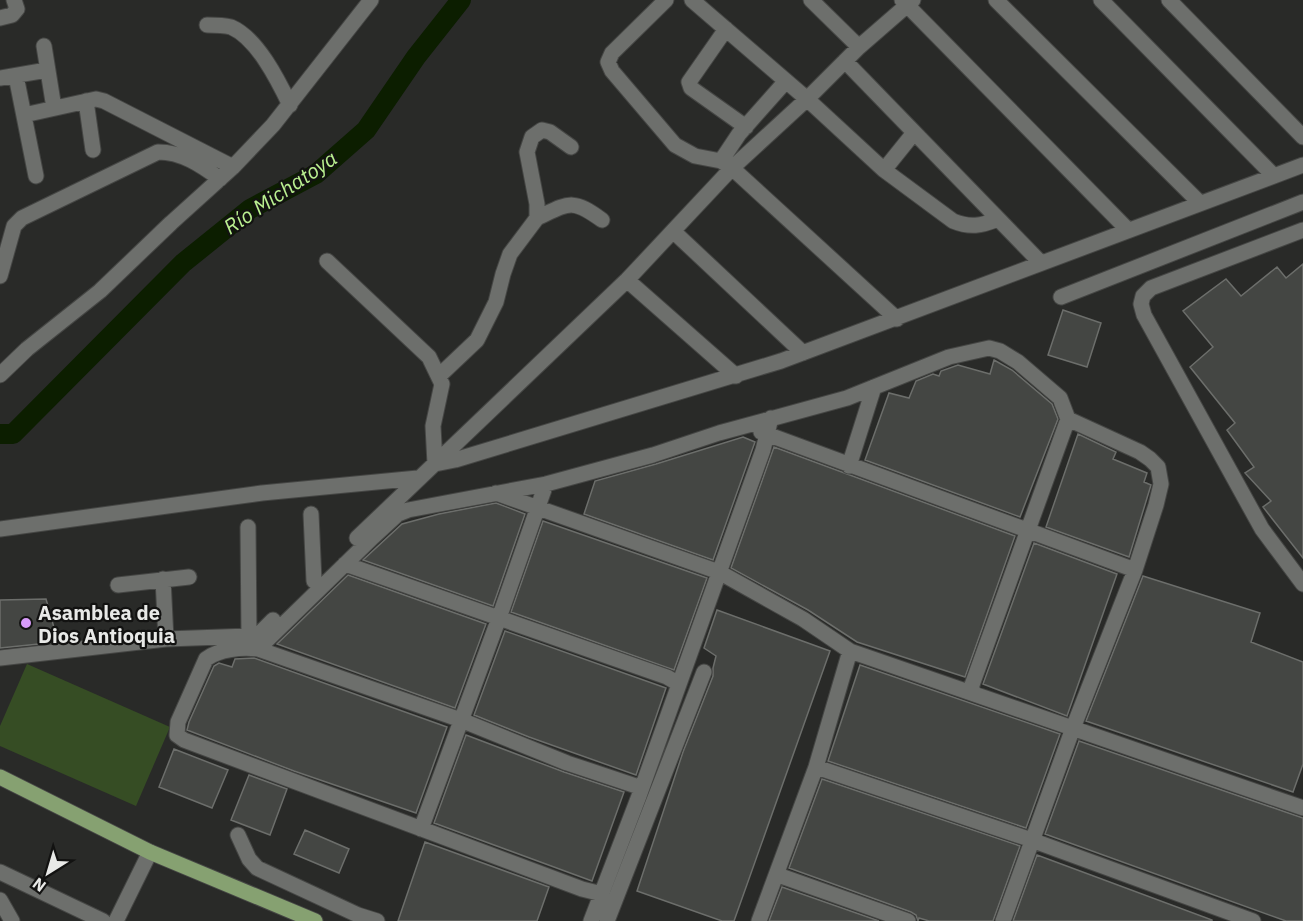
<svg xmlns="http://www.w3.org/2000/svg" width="1303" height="921" font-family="'IBM Plex Sans',sans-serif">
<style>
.green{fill:#364d24}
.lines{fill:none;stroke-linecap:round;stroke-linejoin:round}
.river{stroke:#0c1e00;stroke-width:20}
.building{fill:#444643;stroke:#6c6e6b;stroke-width:1.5}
.minor-casing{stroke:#454644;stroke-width:17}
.major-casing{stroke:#454644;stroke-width:17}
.minor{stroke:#6d6f6c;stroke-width:15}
.major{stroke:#86a171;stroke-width:15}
.poi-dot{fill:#d79bf9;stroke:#121211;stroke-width:2}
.labels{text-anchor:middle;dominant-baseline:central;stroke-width:4.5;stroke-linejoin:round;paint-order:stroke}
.poi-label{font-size:20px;font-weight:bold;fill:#e8e9e7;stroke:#121211;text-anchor:start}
.water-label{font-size:21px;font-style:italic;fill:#baf090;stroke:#121211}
</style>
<rect width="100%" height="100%" fill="#292a28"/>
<!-- green -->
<path class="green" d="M27,664l143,63 -34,79 -136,-60v-20z"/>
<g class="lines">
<!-- river -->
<path class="river" d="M0,434h13l170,-171 67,-54 66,-35 50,-44 50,-73 45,-57"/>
</g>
<!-- building -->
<path class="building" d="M1303,264v294l-40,-51 8,-6 -26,-28 9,-6 -27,-37 8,-7 -45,-56 23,-20 -30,-36 43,-32 15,17 36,-29 9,11z
M1063,310l38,13 -14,44 -39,-12z
M994,360l18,10 40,34 6,15 -38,98 -155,-57 24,-67 20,5 7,-17 17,-7 6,2 2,-5 17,-6 32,9z
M1078,434l38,18 -3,7 34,14 -3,9 7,3 -22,72 -83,-30z
M743,437l12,5 -42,118 -129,-46 11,-33 61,-17z
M774,447l241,89 -50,141 -108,-35 -49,-32 -77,-42z
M496,503l29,11 -32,92 -130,-46 39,-36 37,-10z
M543,521l164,57 -33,92 -163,-58z
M1034,543l83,31 -50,142 -84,-32z
M348,575l138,49 -31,84 -178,-64z
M1143,576l117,37 -9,29 52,20v102l-10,28 -207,-71z
M46,599l12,43 -58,6v-48z
M717,610l113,41 -96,270h-12l-85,-30 46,-139 30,-76v-8l3,-12 -12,-8z
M505,631l161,57 -30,87 -107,-38 -55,-22z
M254,658l193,69 -31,86 -122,-42 -107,-41 2,-8 25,-56 5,-3 13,4 3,-8z
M860,665l200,69 -34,94 -198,-67z
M466,735l98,37 60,20 -32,89 -158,-58z
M1079,741l224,77v103h-17l-241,-87z
M174,749l54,21 -16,38 -53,-21z
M249,775l38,14 -17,46 -39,-15z
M822,779l198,67 -27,75h-64l-10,-3 -1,3 -2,-6 -5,-3 -122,-44z
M305,830l44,19 -10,24 -45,-19z
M425,842l124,45 -12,34h-139z
M1037,855l175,65v1h-199z
M782,887l97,34h-110z"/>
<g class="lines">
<!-- minor casing -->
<g class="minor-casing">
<path id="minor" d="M666,0l-54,53 -4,9 4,9 63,74 20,11 26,5 11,7 165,151
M692,0l115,99 77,71 69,51c17,7 28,5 45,-2
M811,0l48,47
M902,0l226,230
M996,0l204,203
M1101,0l172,175
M1169,0l134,137
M0,18l12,-3 5,-6 -3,-9
M207,25c8,0 16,0 24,2 26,11 47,53 59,78
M726,29l-37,53 2,6 55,39
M44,46l10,62
M845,61l196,202
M16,76l20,100
M0,78l47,-8
M86,101l7,49
M24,115l72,-16 8,2 129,66
M721,161l18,-27 47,-53
M884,170l29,-36
M537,218c32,-15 35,-20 65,2
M1303,230l-152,58 -8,8 -2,8 3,11 118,214 41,55
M673,231l130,122
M327,261l102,96 13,27 -9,42 2,38 20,-4 326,-99 522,-196
M0,276l14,-50 8,-8 136,-66c24,0 43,13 62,27
M627,280l109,96
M1061,297l242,-95
M0,375l27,-26 73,-58 71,-68 62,-56 40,-42 98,-125
M440,375l37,-35 19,-38 7,-28 7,-20 27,-36v-14l-10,-52 5,-15 10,-7 8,2 21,15
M761,432l374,138
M849,466l25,-79
M496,493l223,79 84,47 47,32
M311,514l3,67
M248,527l1,109
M0,529l262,-36 156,-15
M357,538l270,-258 105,-112 75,-69 52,-52 54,-47
M345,564l322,113 12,7
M163,579l3,60
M118,585l71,-8
M258,649l115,-112 25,-23 10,-4 138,-26 107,-29 66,-22 128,-35 102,-41 40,-9 11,3 18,11 42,36 8,21 72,33 10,7 8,8 3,17 -5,21 -21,65 -62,158 -70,193
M0,658l166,-19 83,-3 11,-3 13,-13
M972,693v-8l96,-266
M816,767l210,71 227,83
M421,829l78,-211 47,-134
M238,835l11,24 8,9 101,47 19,6
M0,872l103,49
M778,875l130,46
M602,894l-20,-5 -398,-149 -7,-5 1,-13 28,-63c13,-10 36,-12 52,-10l203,71 106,43 75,25
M0,900l12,21
M116,921l34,-69
M591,921l48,-125 124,-346 8,-32
M607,921l97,-249
M759,921l57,-154 34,-116 453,157"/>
</g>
<!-- major casing -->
<g class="major-casing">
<path id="major" d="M0,777l150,75 165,69"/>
</g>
<!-- minor -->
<use href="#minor" class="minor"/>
<!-- major -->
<use href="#major" class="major"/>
</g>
<!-- markers -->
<circle class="poi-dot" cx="26" cy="623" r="6"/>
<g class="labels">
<!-- poi labels -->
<g class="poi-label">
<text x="38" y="612">Asamblea de<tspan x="38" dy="23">Dios Antioquia</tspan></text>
</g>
<!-- water labels -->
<g class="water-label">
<text transform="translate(280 192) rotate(-34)">Río Michatoya</text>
</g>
</g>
<!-- north arrow -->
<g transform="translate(48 873) rotate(217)" stroke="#121211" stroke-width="4.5" paint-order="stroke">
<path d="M0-4.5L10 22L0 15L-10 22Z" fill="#e8e9e7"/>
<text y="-9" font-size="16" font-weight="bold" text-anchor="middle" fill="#e8e9e7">N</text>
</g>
</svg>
